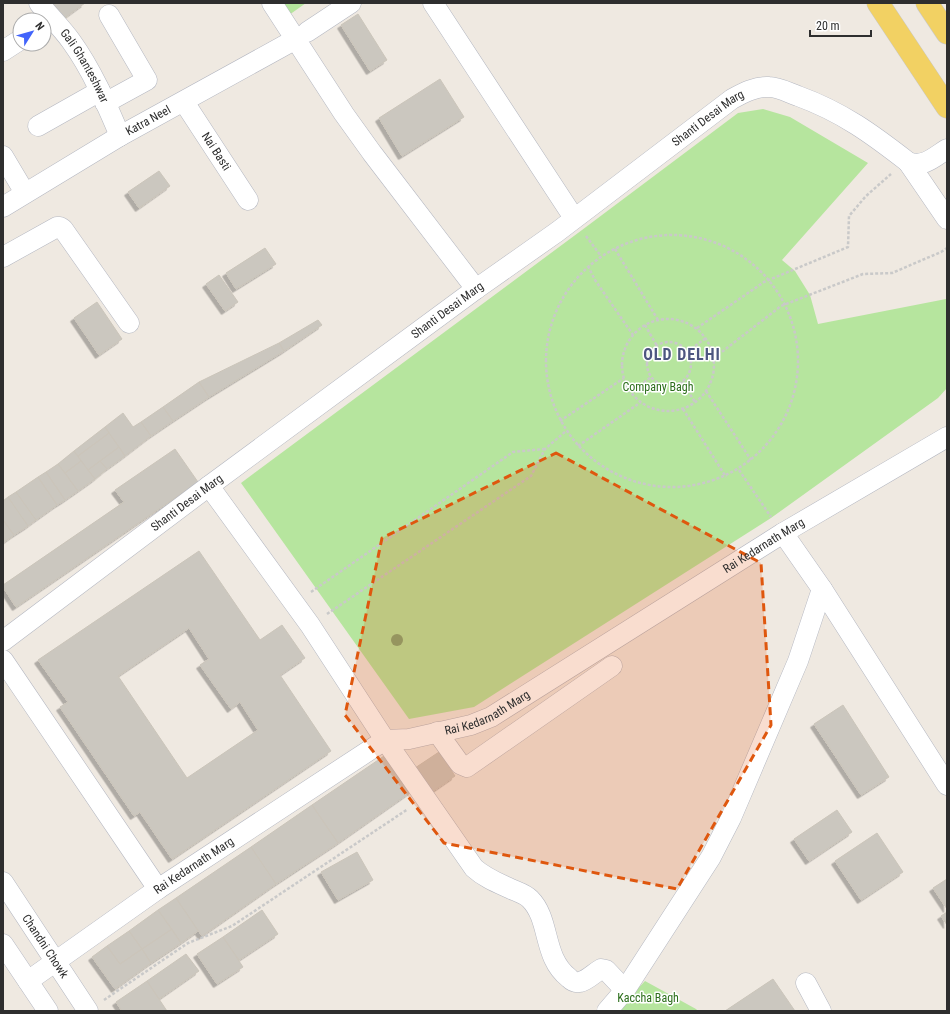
<svg xmlns="http://www.w3.org/2000/svg" width="950" height="1014" font-family="'Roboto Condensed',sans-serif">
<style>
.green{fill:#b6e59e}
.building{fill:#cbc7bf;stroke:#cbc5ba;fill-rule:evenodd;filter:url(#shadow)}
.lines{fill:none;stroke-linecap:round;stroke-linejoin:round}
.minor-casing{stroke:#b4b7c1;stroke-width:21}
.major-casing{stroke:#c9c9c9;stroke-width:23}
.path{stroke:#c9c9c9;stroke-width:2.5;stroke-dasharray:3 2;stroke-linecap:butt}
.minor{stroke:#fff;stroke-width:20}
.major{stroke:#f2d163;stroke-width:22}
.tree{fill:#84a574}
.marked{fill:#df570e;fill-opacity:0.2;stroke:#df570e;stroke-width:3;stroke-dasharray:8 5;stroke-linejoin:round}
.labels{text-anchor:middle;dominant-baseline:central;stroke-width:3;stroke-linejoin:round;paint-order:stroke}
.street-label{font-size:12px;fill:#2e2e2e;stroke:#fff}
.park-label{font-size:12px;fill:#2c6e1b;stroke:#fff}
.district-label{font-size:16px;font-weight:bold;letter-spacing:1px;fill:#4d5680;stroke:#fff}
</style>
<defs>
<filter id="shadow"><feDropShadow dx="-3.5" dy="3.5" stdDeviation="0" flood-color="#0004"/></filter>
</defs>
<rect width="100%" height="100%" fill="#efe9e1"/>
<!-- green -->
<path class="green" d="M280,3h26l-17,12z
M763,109l27,8 78,46 -86,97 13,11 15,24 8,29 128,-25 1,3v86l-9,10 -167,120 -297,189 -65,12 -168,-236 341,-253 156,-117z
M645,981l51,28 2,2h-81z"/>
<!-- building -->
<path class="building" d="M44,3h41l-26,19z
M358,14l29,46 -17,11 -29,-46z
M440,79l24,38 -62,39 -23,-38z
M159,171l11,15 -31,22 -11,-16z
M265,248l11,16 -40,25 -10,-16z
M219,275l19,27 -13,9 -19,-27z
M97,302l25,37 -23,16 -25,-37z
M318,320l4,5 -38,26 -5,-8z
M279,343l5,8 -75,46 -10,-15z
M199,382l10,15 -36,24 -10,-14z
M163,407l10,14 -22,15 -10,-14z
M123,413l10,14 8,-5 10,14 -26,20 -20,-29z
M105,427l4,6 -31,23 -4,-5z
M109,433l10,14 -31,23 -10,-14z
M119,447l6,9 -18,13 -7,-8z
M175,449l23,33 -182,125 -13,-20v-2l121,-83 -9,-12z
M74,451l7,10 -16,12 -7,-9z
M81,461l14,18 -17,12 -13,-18z
M100,461l7,8 -12,10 -7,-9z
M58,464l20,27 -13,9 -19,-28z
M46,472l19,28 -8,5 -19,-28z
M38,477l19,28 -21,15 -20,-28z
M16,492l20,28 -8,6 -20,-29z
M8,497l20,29 -14,9 -11,-15v-19z
M3,520l11,15 -11,8z
M199,551l61,89 22,-15 23,33 -25,17 51,76 -159,108 -32,-47 -6,4 -74,-109 8,-5 -30,-42zM189,628l20,31 -9,6 31,44 9,-7 18,28 -71,48 -69,-102z
M843,705l46,72 -28,18 -47,-71z
M439,752l16,24 -26,18 -17,-24z
M387,754l25,37 -74,52 -26,-38z
M312,805l26,38 -62,41 -25,-37z
M837,810l15,22 -43,29 -15,-22z
M877,833l26,39 -42,28 -26,-39z
M251,847l25,37 -74,52 -26,-38z
M357,852l16,28 -35,20 -17,-28z
M947,879v30l-14,-21z
M176,898l22,33 -17,12 -23,-33z
M158,910l14,19 -30,20 -13,-18z
M262,910l16,24 -39,26 -16,-23z
M947,912v13l-6,-9z
M172,929l9,14 -30,20 -9,-14z
M129,931l13,18 -22,15 -13,-18z
M223,937l20,30 -26,17 -20,-30z
M107,946l13,18 22,-15 9,14 -36,26 -23,-32z
M186,954l13,17 -40,28 -12,-18z
M773,979l22,32h-70z
M147,981l20,30h-45l-6,-9z"/>
<g class="lines">
<!-- minor casing -->
<g class="minor-casing">
<g id="minor">
<path id="s1" d="M39,3c10,13 22,24 32,38 21,29 35,62 49,95"/>
<path d="M272,3l72,111 28,39 104,136"/>
<path d="M433,3l141,215"/>
<path d="M307,32l44,-29"/>
<path d="M3,51l17,-11"/>
<path id="s2" d="M184,102l64,98"/>
<path d="M105,103l42,-23 -38,-65"/>
<path d="M38,126l62,-35"/>
<path d="M3,156l22,37"/>
<path d="M908,162l39,57"/>
<path id="s3" d="M3,207l117,-71 176,-97"/>
<path d="M3,257l54,-30h3l3,2 66,94"/>
<path d="M209,486l101,139 75,115 89,128c11,10 24,15 37,21 7,3 14,5 19,10 21,21 12,58 39,79 3,3 6,5 11,4 8,-2 14,-9 21,-13l5,1 19,20"/>
<path d="M783,533l39,56 125,196"/>
<path id="s4" d="M3,641l206,-155 267,-197 81,-57 175,-133c11,-6 24,-13 37,-12 10,0 20,6 29,9 44,16 74,38 110,66 16,6 26,-5 39,-13"/>
<path d="M3,660l155,229"/>
<path d="M437,732l23,32 7,3 145,-101"/>
<path id="s5" d="M3,882l85,129"/>
<path d="M3,944l45,67"/>
<path id="s6" d="M28,981l130,-92 227,-149 24,-1 62,-14 20,-8 292,-184 164,-96"/>
<path d="M806,983l15,28"/>
<path d="M607,1011l18,-21 86,-133 20,-39 67,-157 24,-72"/>
</g>
</g>
<!-- major casing -->
<g class="major-casing">
<path id="major" d="M878,3l69,104
M927,3l20,30"/>
</g>
<!-- path -->
<path class="path" d="M546 361a126 126 0 1 1 252 0a126 126 0 1 1-252 0Z
M586,236l15,20
M615,249l43,71
M588,266l7,14 38,55
M622 365a46 46 0 1 1 92 0a46 46 0 1 1-92 0Z
M645,325l12,21
M697,328l67,-46 84,-35 1,-31 17,-20 25,-22
M647 364a22 22 0 1 1 44 0a22 22 0 1 1-44 0Z
M687,352l19,-14
M714,358l67,-52 82,-32 29,-1 49,-21 6,-4
M682,382l13,20
M706,391l45,69
M632,392l19,-15
M683,409l43,68
M560,421l64,-43
M578,446l63,-44
M739,470l32,47
M311,592l202,-140 31,-3
M327,614l204,-138 14,-27 21,-18
M104,1000l84,-57 44,-17 176,-117"/>
<!-- minor -->
<use href="#minor" class="minor"/>
<!-- major -->
<use href="#major" class="major"/>
</g>
<!-- trees -->
<circle class="tree" cx="397" cy="640" r="6"/>
<!-- marked area -->
<path class="marked" d="M556,453l205,110 10,162 -94,164 -233,-46 -99,-128 37,-177z"/>
<g class="labels">
<!-- street labels -->
<g class="street-label">
<text stroke="none"><textPath href="#s1" startOffset="78">Gali Ghanteshwar</textPath></text>
<text stroke="none"><textPath href="#s4" startOffset="878">Shanti Desai Marg</textPath></text>
<text stroke="none"><textPath href="#s3" startOffset="169">Katra Neel</textPath></text>
<text stroke="none"><textPath href="#s2" startOffset="59">Nai Basti</textPath></text>
<text stroke="none"><textPath href="#s4" startOffset="554">Shanti Desai Marg</textPath></text>
<text stroke="none"><textPath href="#s4" startOffset="230">Shanti Desai Marg</textPath></text>
<text stroke="none"><textPath href="#s6" startOffset="862">Rai Kedarnath Marg</textPath></text>
<text stroke="none"><textPath href="#s6" startOffset="538">Rai Kedarnath Marg</textPath></text>
<text stroke="none"><textPath href="#s6" startOffset="202">Rai Kedarnath Marg</textPath></text>
<text stroke="none"><textPath href="#s5" startOffset="77">Chandni Chowk</textPath></text>
</g>
<!-- park labels -->
<g class="park-label">
<text x="658" y="387">Company Bagh</text>
<text x="648" y="998">Kaccha Bagh</text>
</g>
<!-- district labels -->
<g class="district-label">
<text x="682" y="354">OLD DELHI</text>
</g>
</g>
<!-- border -->
<rect width="950" height="1014" fill="none" stroke="#2e2e2e" stroke-width="8"/>
<!-- north arrow -->
<g transform="translate(32 32) rotate(53)"><circle r="19" fill="#ffffff" stroke="#ababab"/>
<path d="M0-3L7 15L0 10L-7 15Z" fill="#4264fb"/>
<text y="-6" font-size="11" font-weight="bold" text-anchor="middle" fill="#2e2e2e">N</text>
</g>
<!-- scale -->
<path d="M810 30v6h61v-6" fill="none" stroke="#2e2e2e" stroke-width="2"/>
<text x="816" y="30" font-size="12" fill="#2e2e2e" stroke="#ffffff" stroke-width="3" paint-order="stroke">20 m</text>
</svg>
